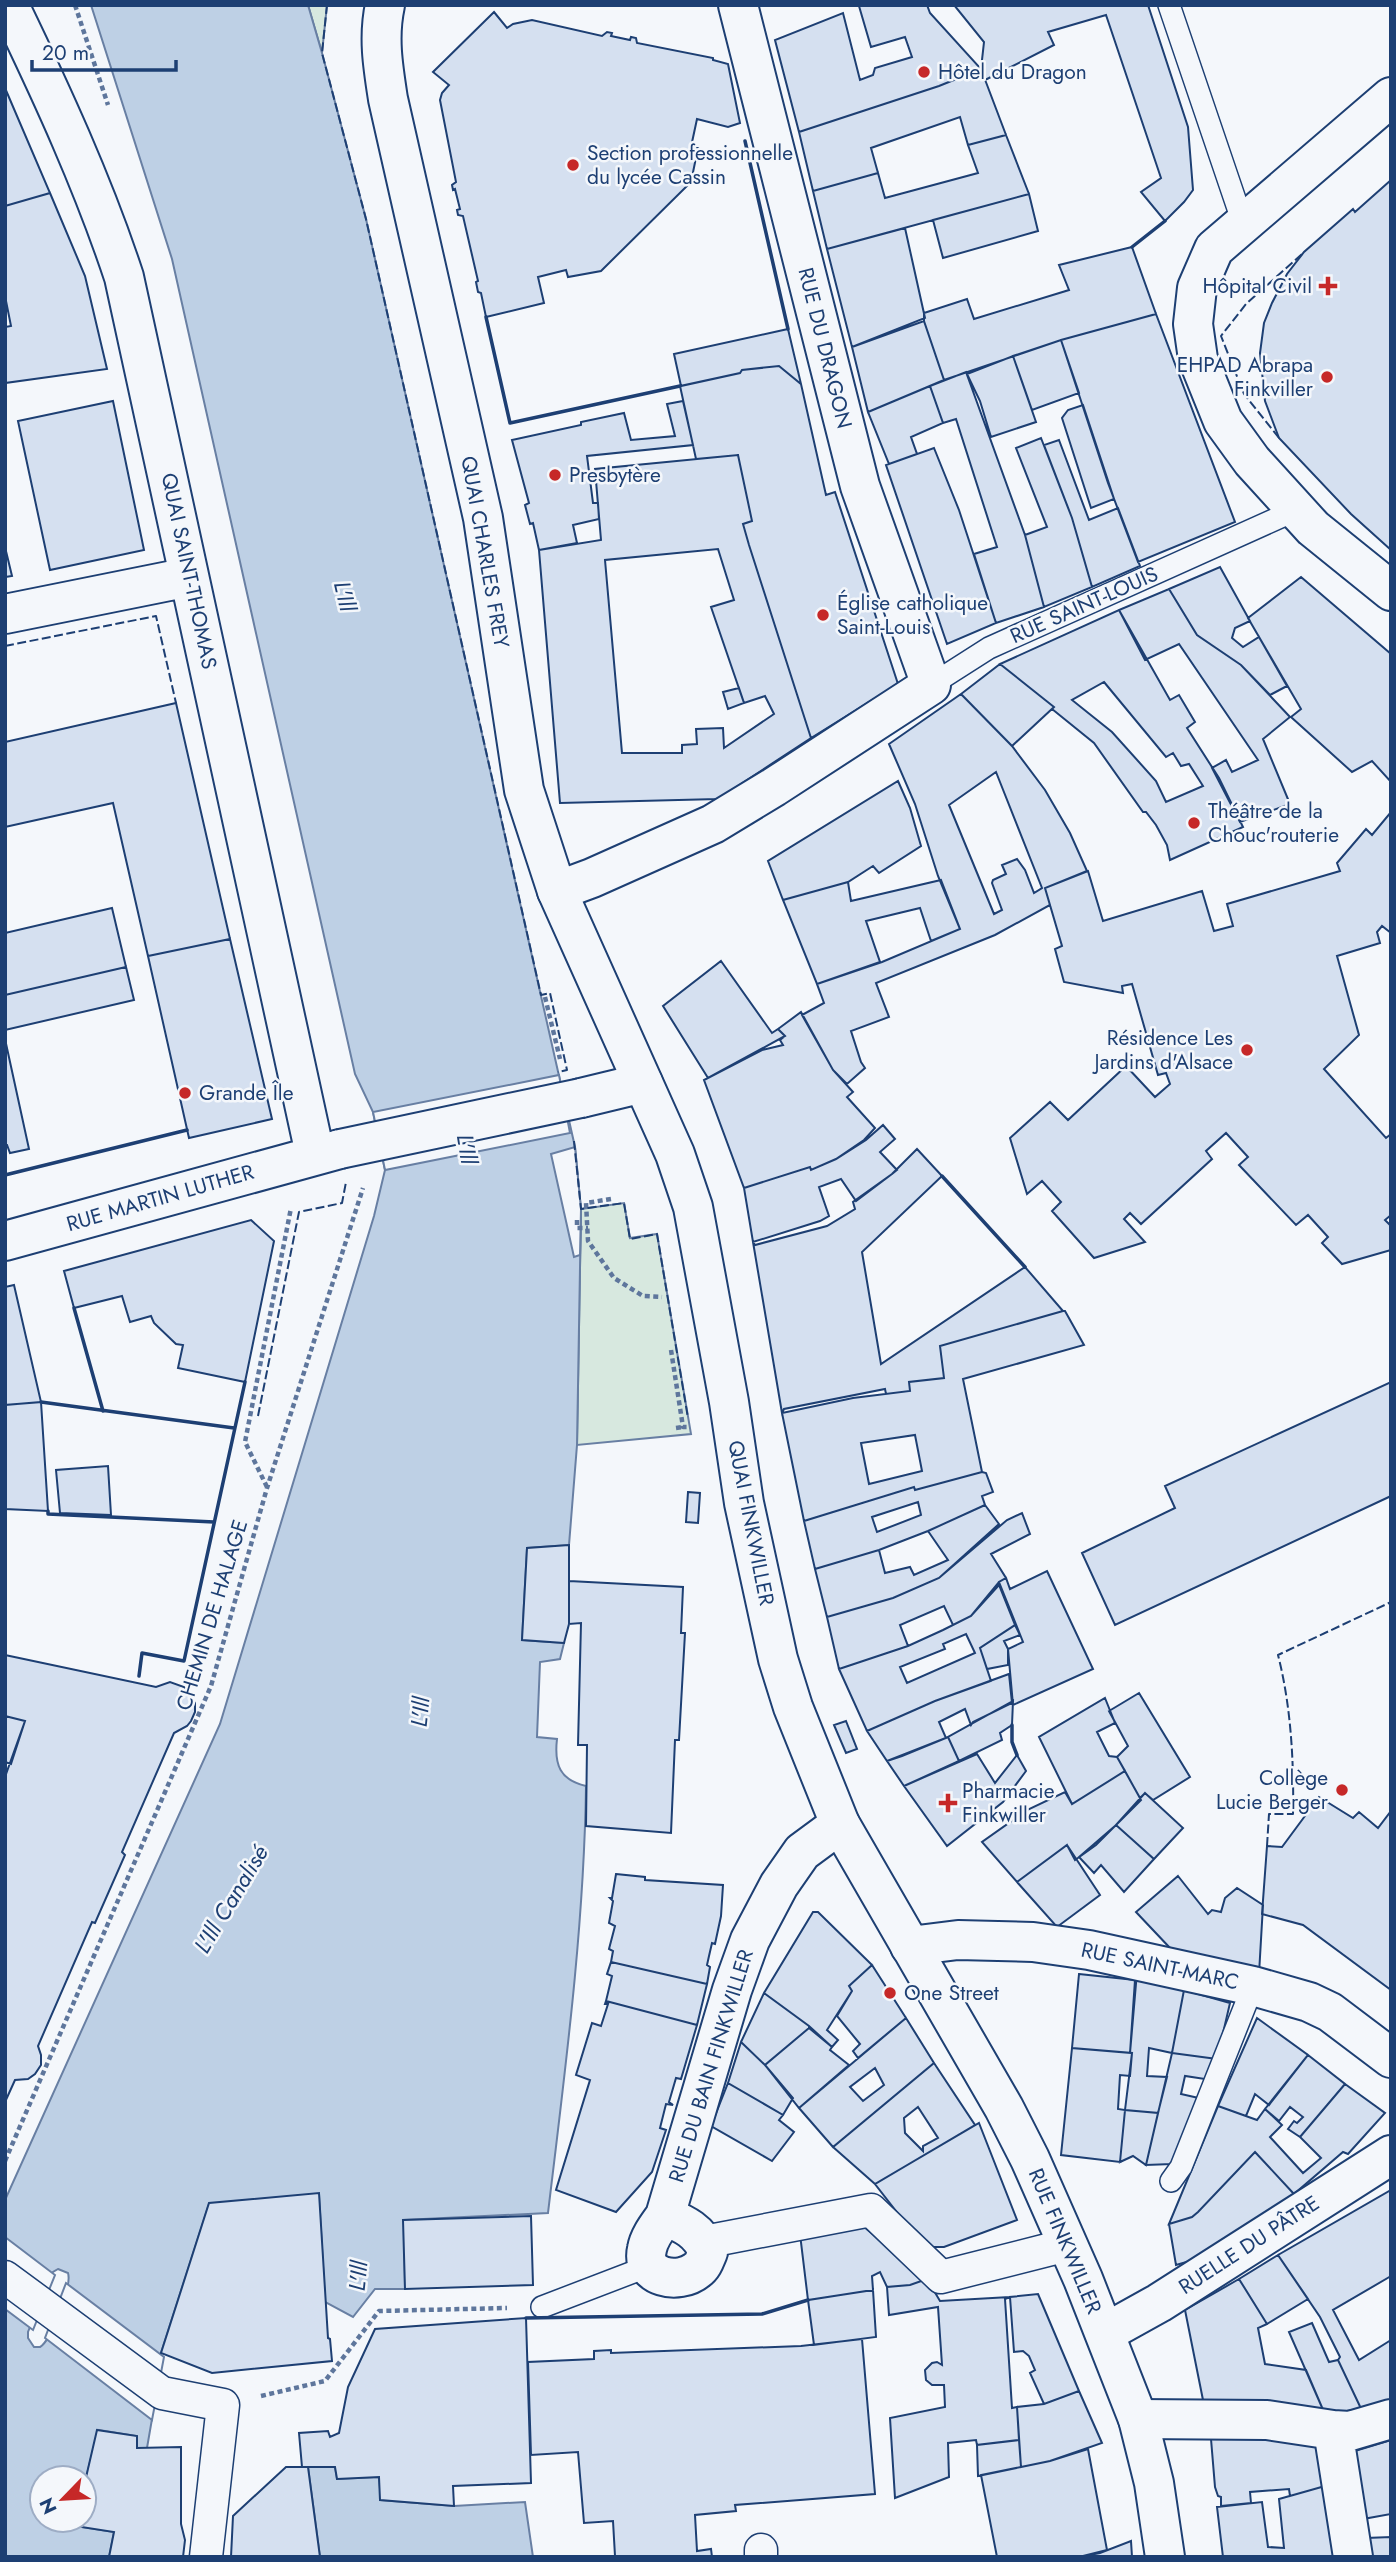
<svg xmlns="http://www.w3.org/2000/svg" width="1396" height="2562" font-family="Jost,sans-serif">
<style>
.green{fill:#d7e8df;stroke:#687fa3;stroke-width:2}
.water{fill:#bed0e5;stroke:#687fa3;stroke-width:2;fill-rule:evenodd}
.pier{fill:#f4f7fb;stroke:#687fa3;stroke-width:2}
.building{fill:#d5e0f0;stroke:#1d3f73;stroke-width:2;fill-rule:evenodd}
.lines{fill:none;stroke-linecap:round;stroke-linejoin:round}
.service-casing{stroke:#1d3f73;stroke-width:24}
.pedestrian-casing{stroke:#1d3f73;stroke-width:35}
.minor-casing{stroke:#1d3f73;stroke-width:42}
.tertiary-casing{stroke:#1d3f73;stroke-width:42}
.path{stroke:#5e769c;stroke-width:4.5;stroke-dasharray:5 3.5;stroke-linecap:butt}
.service{stroke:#f4f7fb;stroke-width:21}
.pedestrian{stroke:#f4f7fb;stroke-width:32}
.minor{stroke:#f4f7fb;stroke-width:38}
.tertiary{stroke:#f4f7fb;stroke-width:38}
.minor-bridge-casing{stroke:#1d3f73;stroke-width:42;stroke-linecap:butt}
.minor-bridge{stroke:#f4f7fb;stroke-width:38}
.fence{stroke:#1d3f73;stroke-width:2;stroke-dasharray:9 3.5;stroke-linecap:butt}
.wall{stroke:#1d3f73;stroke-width:3.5}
.poi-dot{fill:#c62828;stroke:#f4f7fb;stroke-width:2.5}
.labels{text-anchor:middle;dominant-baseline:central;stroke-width:5;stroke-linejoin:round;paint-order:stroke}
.poi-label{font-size:21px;fill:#1d3f73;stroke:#f4f7fb;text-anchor:start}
.street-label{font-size:21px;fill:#1d3f73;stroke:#f4f7fb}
.water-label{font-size:23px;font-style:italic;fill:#1d3f73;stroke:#f4f7fb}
</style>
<rect width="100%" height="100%" fill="#f4f7fb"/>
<!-- green -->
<path class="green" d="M308,5h19l-5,48z
M624,1203l6,35 27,-4 34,200 -114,11 4,-236z"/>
<!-- water -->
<path class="water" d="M91,5h217l14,48 44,166 209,928 6,62 -4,236 -8,100 -42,3 -5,92 42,3 -4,16 -20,3 -3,75 20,2c-3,26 3,41 29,47 -2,143 -21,285 -38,427l-144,7 1,69h-30l-22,28 -28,-15 -6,-108 -110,10 -48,149 -12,64 3,2 -5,29h-10v-12l-39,-6 -14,56v-8h-42v42h34l-1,6 39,6 -5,25h-104v-357l215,-476 154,-508 11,-46 -12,-58 -18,-38 -183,-815zM58,2269l10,4c4,13 -17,68 -28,74h-6l-6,-9v-6l22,-55 3,-5z
M308,2467h27l2,12 42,-2 2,23 73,6 71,-4 8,55h-213z"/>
<!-- pier -->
<path class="pier" d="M559,1075l11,58 -185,37 -12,-58z
M575,1147l6,62 -1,46 -6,2 -23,-103z
M5,2237l50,38 -22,55 -28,-21z
M66,2283l98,74 -12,63 -107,-82z"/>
<!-- building -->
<path class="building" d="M861,5h66l3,8 51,56 -42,17 -140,46 -24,-92 68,-27 17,67 13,-5 2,-7 37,-11 -7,-20 -34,10 -12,-41z
M954,5h194l40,122 5,63 -9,12 -19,19 -24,-29 20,-14 -55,-163 -58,17 6,13 -69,35 -4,-11 3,-27z
M494,12l13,16 6,-4 19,-4 70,16 5,-4 5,1 -1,3 19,4 1,-3 5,1 1,5 76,15v2l15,4 12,59 -12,4 -31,-8 -6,28 7,1 -7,34 -90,89 -33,6 -2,-7 -28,7 6,26 -58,14 -5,-24 -3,-1 -2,-10 2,-1 -15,-65 -5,-1 -1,-5 3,-1 -5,-20 -2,1 -1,-5 4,-3 -16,-82 2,-7 7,-8 -16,-13z
M981,69l25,66 -38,10 -8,-28 -89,31 7,25 -65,18 -14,-59 140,-46z
M5,88l45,105 -45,13z
M1006,135l23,59 -202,55 -14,-58 65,-18 7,25 93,-25 -10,-28z
M1391,180v370l-40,-36 -72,-76 -14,-37 -5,-48 4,-30 8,-20 15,-29 17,-22 49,-43 2,3z
M50,193l35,83 22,93 -102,14v-56l6,-1 -6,-30v-90z
M1029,194l9,37 -95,27 -10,-38z
M905,228l20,90 -73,29 -25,-98z
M1132,247l24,67 -95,26 -117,40 -20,-59v-8l43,-14 7,20 95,-29 -10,-25z
M1156,314l79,208 -97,40 -30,-79 -47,-143z
M924,321l20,59 -76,32 -16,-65z
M788,329l13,55 -22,-18 -37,4 -2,3 -59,13 -7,-32z
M1061,340l18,53 -47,17 -19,-54z
M1013,356l23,66 -45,15 -11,-36 -13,-27z
M779,366l22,18 25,111 9,-3 63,192 -87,54 -62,-193 -6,-21 9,-3 -14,-66 -42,4 -16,-73 60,-13 2,-3z
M966,372l59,163 19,72 -48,16 -22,-69 23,-7 -41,-128 -13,4 -13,-37z
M930,386l13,37 -32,14 6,17 -28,10 -21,-52z
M113,401l31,149 -94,20 -32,-149z
M683,401l10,44 -106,11 6,47h5l1,16 -26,6 4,18 -38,7 -6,-27 -3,1 -5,-19 4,-2 -17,-63 69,-15v-3l43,-9 7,27 44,-4 -8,-32z
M1083,405l31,94 -23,9 -29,-90 6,-8z
M1041,438l31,80 20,69 -48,20 -19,-72 22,-8 -31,-79z
M1059,440l30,80 29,-12 22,58 -48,21 -20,-69 -28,-73z
M934,448l25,62 37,113 -49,21 -61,-179z
M738,455l14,66 -9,3 6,21 62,193 -93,61 -158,4 -21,-253 62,-10 -6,-71zM718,549l16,51 -23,7 33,96 21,-7 9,18 -50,34 -1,-20 -27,1 1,15 -15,1v8h-60l-17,-193z
M5,547l7,29 -7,1z
M1220,567l30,54 -15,7 -3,10 11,9 16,-10 28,49 -17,9 -29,-30 -44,-30 -28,-46z
M1301,577l90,77v128l-19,-21 -20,11 -61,-55 10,-8 -53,-91z
M1169,589l28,46 44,30 49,52 -27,22 27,65 -50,18 -28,-54 14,-8 6,12 26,-12 -79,-116 -34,16 -26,-50z
M1119,610l51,90 9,-5 16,27 -8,6 32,50 24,49 -73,33 -3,-15 -11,-20 -10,-13h-3l-49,-69 -42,-34 2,-2 -54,-43zM1104,682l62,75 7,-4 8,13 8,-2 14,22 -37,16 -10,-21 -44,-49 -40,-32z
M1000,664l54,43 -42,39 -51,-52z
M739,688l5,15 -16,6 -5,-17z
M961,694l51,52 33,44 25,43 17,38 -42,17 5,17 -55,30 -119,48 13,34 -38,14 10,31 4,6 -18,16 -14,-14 -31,-55 22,-12 -7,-19 65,-22 78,-33 -22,-53 -23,-72 -26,-60zM996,772l46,116 -8,5 -9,-23 -8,-11 -15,6 4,9 -13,6 -1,3 10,27 -8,4 -45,-109z
M176,703l54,236 -82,17 -35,-153 -108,24v-85z
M898,781l12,27 11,38 -42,27 -6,-7 -25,16 -65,18 -15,-39z
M1391,812v121l-9,-7 -5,6 3,11 -43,13 22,79 -35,34 62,69 5,-4v81l-6,5 6,6v24l-49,14 -20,-21 6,-6 -20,-22 -12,10 -57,-60 9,-8 -22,-24 -20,18 6,8 -71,65 -11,-11 -6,6 21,23 -51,16 -42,-47 9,-9 -19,-21 -15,13 -17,-56 40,-36 18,18 58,-54 29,31 15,-13 -4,-11 -8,2 -26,-91 -10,2 1,7 -59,-11 -9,-33 7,-3 -17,-58 43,-17 15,50 99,-30 12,40 19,-5 -6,-22 113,-33 -3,-8 29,-34 6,6z
M941,880l19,49 -29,12 -11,-33 -54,13 14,41 -63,22 -34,-84 65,-18 3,19z
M112,908l14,59 -121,28v-62z
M230,939l42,180 -83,19 -41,-182z
M721,961l51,72 6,-4 7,7 -77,42 -45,-72z
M126,967l8,33 -129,30v-35z
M801,1012l32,58 20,22 -6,5 28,31 -11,12 -28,19 -25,11 -1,-3 -66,21 -40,-108 58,-30 21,-5 -3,-5 5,-4 -7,-7z
M5,1039l24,110 -19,4 -3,-8h-2z
M883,1125l12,14 -15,13 17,18 -5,4 -36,27 -15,-22 -22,8 10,29 -9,5 -67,21 -9,-54 66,-21 1,3 25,-11 30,-19z
M917,1149l25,27 -80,76 19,112 144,-97 38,44 -123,35 4,32 -35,4 1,9 -24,3 -1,-5 -101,20 -2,4 -29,-171 2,3 72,-19 28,-17 -2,-7 39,-28z
M251,1220l23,21 -29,141 -67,-14 5,-23 -7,-1 -22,-21 -3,-7 -21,6 -8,-26 -48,12 -10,-37z
M14,1285l27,117 -36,3v-118z
M1063,1311h2l19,34 -121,34 19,93 -67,18 -1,-3 -110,34 -22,-108 71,-15 57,-7 -1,-9 35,-4 -4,-32zM915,1435l7,36 -53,13 -8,-41z
M1391,1382v114l-276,129 -33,-72 93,-45 -10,-22z
M41,1402l7,109 -43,-2v-104z
M108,1466l3,49 -51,-2 -4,-43z
M982,1472l4,1 7,19 -11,4 3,9 -57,26 -49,19 -64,19 -11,-48 110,-34 1,3zM918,1502l3,13 -44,17 -5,-15z
M688,1492l12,1 -2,30 -12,-1z
M985,1505l14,19 -60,54 -46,20 -66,19 -12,-48 64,-19 6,23 25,-6 4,8 34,-15 -20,-29z
M1022,1513l8,21 -39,20 15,24 -7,4 -28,34 -18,9 -9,-19 -44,19 8,21 -69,23 -12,-52 66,-19 46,-20 68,-58z
M569,1545v79l-5,19 -42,-3 5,-92z
M1047,1571l46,98 -80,36 -5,-56 15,-7 -24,-60 7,-4 4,11z
M569,1581l114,6 -2,46h4l-6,107h-4l-4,93 -85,-7 1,-81h-9l3,-122 -12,1z
M999,1585l16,40 -35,23 11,33 -56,20 -68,30 -28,-62 69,-23 35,-16 28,-14zM966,1634l9,19 -68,30 -7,-16 45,-18 -2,-5z
M1015,1625l5,10 -16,6 4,8v16l-21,4 -7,-21z
M5,1655l151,32 14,-5 14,5 11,16v9l-4,9 -4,5 -13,7 -52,119 3,3 -30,68 -3,-1 -54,124 3,9v10l-6,9 -7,5 -13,1 -10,22v-325l20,-56 -20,-5z
M1009,1674l3,29 -39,19 -2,3 -6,-16 -26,13 7,16 -44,18 -15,5 -20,-30 68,-30z
M1139,1693l51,84 -37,23 -8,-7 -5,5 -23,-41 11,-11 -19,-35z
M1105,1698l10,25 -18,9 12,24 8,1 8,14 -53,33 -33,-67z
M1013,1701l-1,24 -12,8 2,7 -43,21 -11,-24z
M5,1716l20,5 -14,43 -6,-2z
M846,1721l11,28 -11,4 -12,-28z
M948,1737l11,24 -55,25 -17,-25z
M977,1754l18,29 22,-28 9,16 -23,31 -56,44 -43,-60z
M1125,1771l16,29 -45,45 -21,15 -8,-15 -50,37 -35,-40 45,-32 38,-18 7,12z
M1145,1793l38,35 -29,31 -38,-34z
M1319,1797l34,21 6,-6 19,16 13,-17v179l-88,-65 -41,-11 5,-68 15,1z
M1116,1825l38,34 -30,33 -23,-27 -7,8 -15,-16z
M1067,1845l33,50 -43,32 -40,-45z
M616,1874l29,3v3l78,5 -2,31 -6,28 -3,-1 -3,13 -2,9 3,2 -3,17 -96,-22 2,-11 -4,-2 6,-23 -6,-3 4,-22 -3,-3h2z
M1178,1876l30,38 4,-4 9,2 4,-14 12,-10 26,17 -4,69 -88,-25 -35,-37z
M813,1912h5l54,53 -23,21 3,5 -25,39 11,10 -6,7 -23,-21 -45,-33z
M611,1962l96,22 -10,41 -91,-24 6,-25 -5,-2z
M872,1965l34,53 -48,40 -5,-7 7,-7 -23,-28 15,-25 -3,-5z
M1137,1972l47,18 -12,63 -23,-5 -2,28 20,1 -9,36 -33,-3 7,-57h-2z
M1079,1974l56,6 -5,73 -58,-5z
M1184,1990l46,13 -13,56 -45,-6z
M764,1993l45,33v2l-44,37 -24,-23z
M606,2001l91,24 -16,54 -5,-1 -7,24 4,3 -7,-1 -6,24 6,2 -14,42 -36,40 -60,-22 34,-110 -14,-5 16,-52 9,3 7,-22h-3z
M906,2018l28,45 -101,84 -34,-39zM875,2068l9,17 -21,16 -13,-14z
M1257,2018l51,37 -39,50 -14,-11 -9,22 -28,-10z
M809,2028l23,19 -2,3 19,15 -50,43 -34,-43z
M741,2042l24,23 28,33 -10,17 -55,-32z
M1072,2048l60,5 -2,23 -10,-1 -2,34 7,1 -5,52 -59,-7z
M1172,2053l45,6 -6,21 -26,-4 -4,18 22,5 -31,65 -26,1z
M1308,2055l37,29 -45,53 -12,-8 6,-8 3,2 6,-6 -13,-10 -11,14 -14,-12z
M934,2063l41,62 -100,59 -42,-37zM918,2107l20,31 -15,8v5l-18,-18 -1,-15z
M728,2083l55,32 -4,5 15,12 -22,29 -61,-35z
M1345,2084l40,29 -37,41 -5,-2 -49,42 -39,-42 -57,60 -6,5 -23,7 49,-118 39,14 8,-11 17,16 -12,12 33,36 18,-15 -21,-21z
M1125,2110l33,3 -12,52 -13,-9 -13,6z
M979,2123l38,97 -73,27h-20l-49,-63z
M1255,2152l39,42 -104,67 -14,4 -7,-41 23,-7 6,-5z
M1391,2190v86l-58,34 26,50 32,-20v65l-26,12 -27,-57 2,-3 -20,-40 -42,-62z
M319,2193l9,145 2,1 2,22 -120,12 -51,-20 48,-150z
M531,2216l2,69 -128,4 -2,-69z
M863,2226l64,53 -17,6 -23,2 -7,-15 -8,4 1,14 -65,10 -8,-66z
M1278,2255l30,44 -41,25 -28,-45z
M927,2279l13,22 70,-4 -5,2 7,109 5,-1 2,33 -42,5 -1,-5 -28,3 1,34 -54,21 -5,-80 55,-11 -1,-22h-12l-6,-5 -1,-10 7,-7 5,-1 5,3 -4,-58 -49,8 -2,-28 23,-2z
M1239,2279l28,45 -9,4 7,36 41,6 21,49 -124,-19 -18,-90z
M873,2290l3,47 -62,8 -6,-45z
M1038,2294l41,97 -35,13 -14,-31 5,-3 -6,-14 -6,-5 -9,1 -4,-55z
M526,2318l5,165 -78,3 1,20 -74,-6 -1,-23 -42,2 -2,-12h-33l-3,-34 29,-2 2,6 9,-4 9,-46 27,-58z
M1312,2323l17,39 9,-2 27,57 -38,2 -38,-87z
M862,2339l13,155 -140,11 1,6 -41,4 2,36 14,-2 1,8h-103l6,-1 -2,-35 -29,2 -6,-71 -47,3 -3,-93 66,-3v-8l17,-1v3l190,-7z
M1079,2391l23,52 -52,18 -29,6 -4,-60 27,-3z
M97,2430l40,6v12l44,-1v77l4,16 -2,17h-74l5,-25 -39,-6 1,-6h8v-34z
M1317,2436l15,48 -42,12 -1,-7 -39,3 1,11 -30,3v-9l-3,-1 -3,-9 -4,-48z
M1019,2440l2,27 -43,9 -1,-31z
M1391,2440v74l-28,5 -18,-65z
M1088,2449l19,101 -28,7h-82l-16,-82 69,-14z
M286,2467h22l12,90h-89l2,-41z
M1332,2484l7,73h-116l-6,-50 45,-5 6,45 16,1 -5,-49z
M1391,2537v20h-23l-2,-19z
M1131,2541l1,16h-53l21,-4z"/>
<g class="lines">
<!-- service casing -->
<g class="service-casing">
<path id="service" d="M1169,5l74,218
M931,685l58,-37 307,-138
M1171,2181l10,-14 72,-181
M542,2307l107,-41"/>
</g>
<!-- pedestrian casing -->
<g class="pedestrian-casing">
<path id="pedestrian" d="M704,2242l167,-32 70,67 126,-32
M5,2277l157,116 61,12 -17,152
M761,2550v7"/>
</g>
<!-- minor casing -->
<g class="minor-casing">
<path id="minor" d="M9,5c43,89 84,178 115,272l191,877
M1391,97l-177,152 -17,39 -4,36 5,35 25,62 29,40 61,67 78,63
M5,614l184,-37
M557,891l35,-13 121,-54 61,-37 157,-102 -71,-199 -122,-481
M581,1098l62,-15
M5,1241l335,-92
M910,1946l48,-6 75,2 56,8 164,36 56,16 21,10 61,46
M665,2216l67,-226 18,-50 29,-55 23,-33 38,-28
M665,2216c19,8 35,15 43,36 -3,7 -5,14 -11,18 -18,15 -57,8 -50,-21 2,-12 11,-23 18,-33z
M1105,2333l54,-30 232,-148
M1138,2419l129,1 66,10 17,1 41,-12
M1333,2430l20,127"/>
</g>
<!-- tertiary casing -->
<g class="tertiary-casing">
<path id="tertiary" d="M385,5c-7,32 -2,62 3,94l95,419 41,272 33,101 118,263 18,53 36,195 15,101 34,156 15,48 47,117 164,284 26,51 53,120 55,140 16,64 11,74"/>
</g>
<!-- path -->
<path class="path" d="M75,5l33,100
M545,997l15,62
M611,1199l-25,4 2,38 26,37 29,18 19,1
M577,1220v8h11
M671,1350l12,77h5
M676,1428l7,-1
M267,1487l-22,-45 46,-234
M5,2161l206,-475 56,-198 96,-300
M261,2396l64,-15 54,-70 128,-3"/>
<!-- service -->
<use href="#service" class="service"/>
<!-- pedestrian -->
<use href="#pedestrian" class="pedestrian"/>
<!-- minor -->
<use href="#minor" class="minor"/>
<!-- tertiary -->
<use href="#tertiary" class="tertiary"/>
<!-- minor-bridge casing -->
<g class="minor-bridge-casing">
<path id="minor-bridge" d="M340,1149l241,-51"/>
</g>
<!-- minor-bridge -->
<use href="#minor-bridge" class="minor-bridge"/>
<!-- fence -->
<path class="fence" d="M327,5l-5,48 44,166 175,776 9,-2 17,77 -9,2
M1279,438l-35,-44 -23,-58 25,-32 56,-50
M5,646l151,-30 20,87
M574,1141l7,68 43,-6 6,36 27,-5 31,184
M258,1416l41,-204 43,-9 4,-21
M1267,1846l2,-32h24c1,-53 -2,-108 -15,-159l113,-53"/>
<!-- wall -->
<path class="wall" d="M745,141l43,188
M1132,247l33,-26
M486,317l24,106 170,-37
M5,1175l182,-45
M942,1176l83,91
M74,1308l29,103
M41,1402l193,26
M48,1511v3l166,8
M139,1676l3,-23 42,8 61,-279
M1012,1725v17l5,13
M526,2318l236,-4 46,-14"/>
</g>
<!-- markers -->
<g class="poi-dot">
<circle cx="924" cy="72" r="7"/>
<circle cx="573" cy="165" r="7"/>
<path d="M1324.5 275.5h7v7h7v7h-7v7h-7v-7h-7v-7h7z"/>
<circle cx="1327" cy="377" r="7"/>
<circle cx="555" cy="475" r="7"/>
<circle cx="823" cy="615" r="7"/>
<circle cx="1194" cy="823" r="7"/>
<circle cx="1247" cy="1050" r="7"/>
<circle cx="185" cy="1093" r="7"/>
<circle cx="1342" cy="1790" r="7"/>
<path d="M944.5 1792.5h7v7h7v7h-7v7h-7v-7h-7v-7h7z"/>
<circle cx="890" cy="1993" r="7"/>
</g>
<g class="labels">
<!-- poi labels -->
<g class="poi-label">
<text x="938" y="72">Hôtel du Dragon</text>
<text x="587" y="153">Section professionnelle<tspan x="587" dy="24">du lycée Cassin</tspan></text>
<text x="1312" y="286" text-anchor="end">Hôpital Civil</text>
<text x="1313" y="365" text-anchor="end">EHPAD Abrapa<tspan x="1313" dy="24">Finkviller</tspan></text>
<text x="569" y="475">Presbytère</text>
<text x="837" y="603">Église catholique<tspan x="837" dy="24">Saint-Louis</tspan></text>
<text x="1208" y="811">Théâtre de la<tspan x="1208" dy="24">Chouc'routerie</tspan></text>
<text x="1233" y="1038" text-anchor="end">Résidence Les<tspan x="1233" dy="24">Jardins d'Alsace</tspan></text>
<text x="199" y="1093">Grande Île</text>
<text x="1328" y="1778" text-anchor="end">Collège<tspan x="1328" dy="24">Lucie Berger</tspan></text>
<text x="962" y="1791">Pharmacie<tspan x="962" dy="24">Finkwiller</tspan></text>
<text x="904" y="1993">One Street</text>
</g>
<!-- street labels -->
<g class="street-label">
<text transform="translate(825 348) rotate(76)">RUE DU DRAGON</text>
<text transform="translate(485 552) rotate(80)">QUAI CHARLES FREY</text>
<text transform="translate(189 571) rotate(78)">QUAI SAINT-THOMAS</text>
<text transform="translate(1084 605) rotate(-24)">RUE SAINT-LOUIS</text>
<text transform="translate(160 1198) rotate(-16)">RUE MARTIN LUTHER</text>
<text transform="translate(751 1523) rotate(79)">QUAI FINKWILLER</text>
<text transform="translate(212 1615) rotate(-73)">CHEMIN DE HALAGE</text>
<text transform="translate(1160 1966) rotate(12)">RUE SAINT-MARC</text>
<text transform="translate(711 2066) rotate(-73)">RUE DU BAIN FINKWILLER</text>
<text transform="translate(1065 2241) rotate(67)">RUE FINKWILLER</text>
<text transform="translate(1249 2245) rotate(-33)">RUELLE DU PÂTRE</text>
</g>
<!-- water labels -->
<g class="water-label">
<text transform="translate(345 596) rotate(77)">L'Ill</text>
<text transform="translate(467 1149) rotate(81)">L'Ill</text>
<text transform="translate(420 1712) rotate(-84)">L'Ill</text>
<text transform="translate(231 1899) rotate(-59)">L'Ill Canalisé</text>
<text transform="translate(358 2276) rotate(-84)">L'Ill</text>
</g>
</g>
<!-- border -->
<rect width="1396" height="2562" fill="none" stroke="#1d3f73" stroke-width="14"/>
<!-- north arrow -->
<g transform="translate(63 2499) rotate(245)"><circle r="33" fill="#f4f7fb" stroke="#9eadc5" stroke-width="2"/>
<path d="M0-5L12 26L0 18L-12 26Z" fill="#c62828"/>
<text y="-10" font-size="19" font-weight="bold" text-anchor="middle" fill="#1d3f73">N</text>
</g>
<!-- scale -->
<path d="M32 60v10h144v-10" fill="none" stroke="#1d3f73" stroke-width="3.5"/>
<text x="42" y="60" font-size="21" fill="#1d3f73" stroke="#f4f7fb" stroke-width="5" paint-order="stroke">20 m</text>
</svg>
